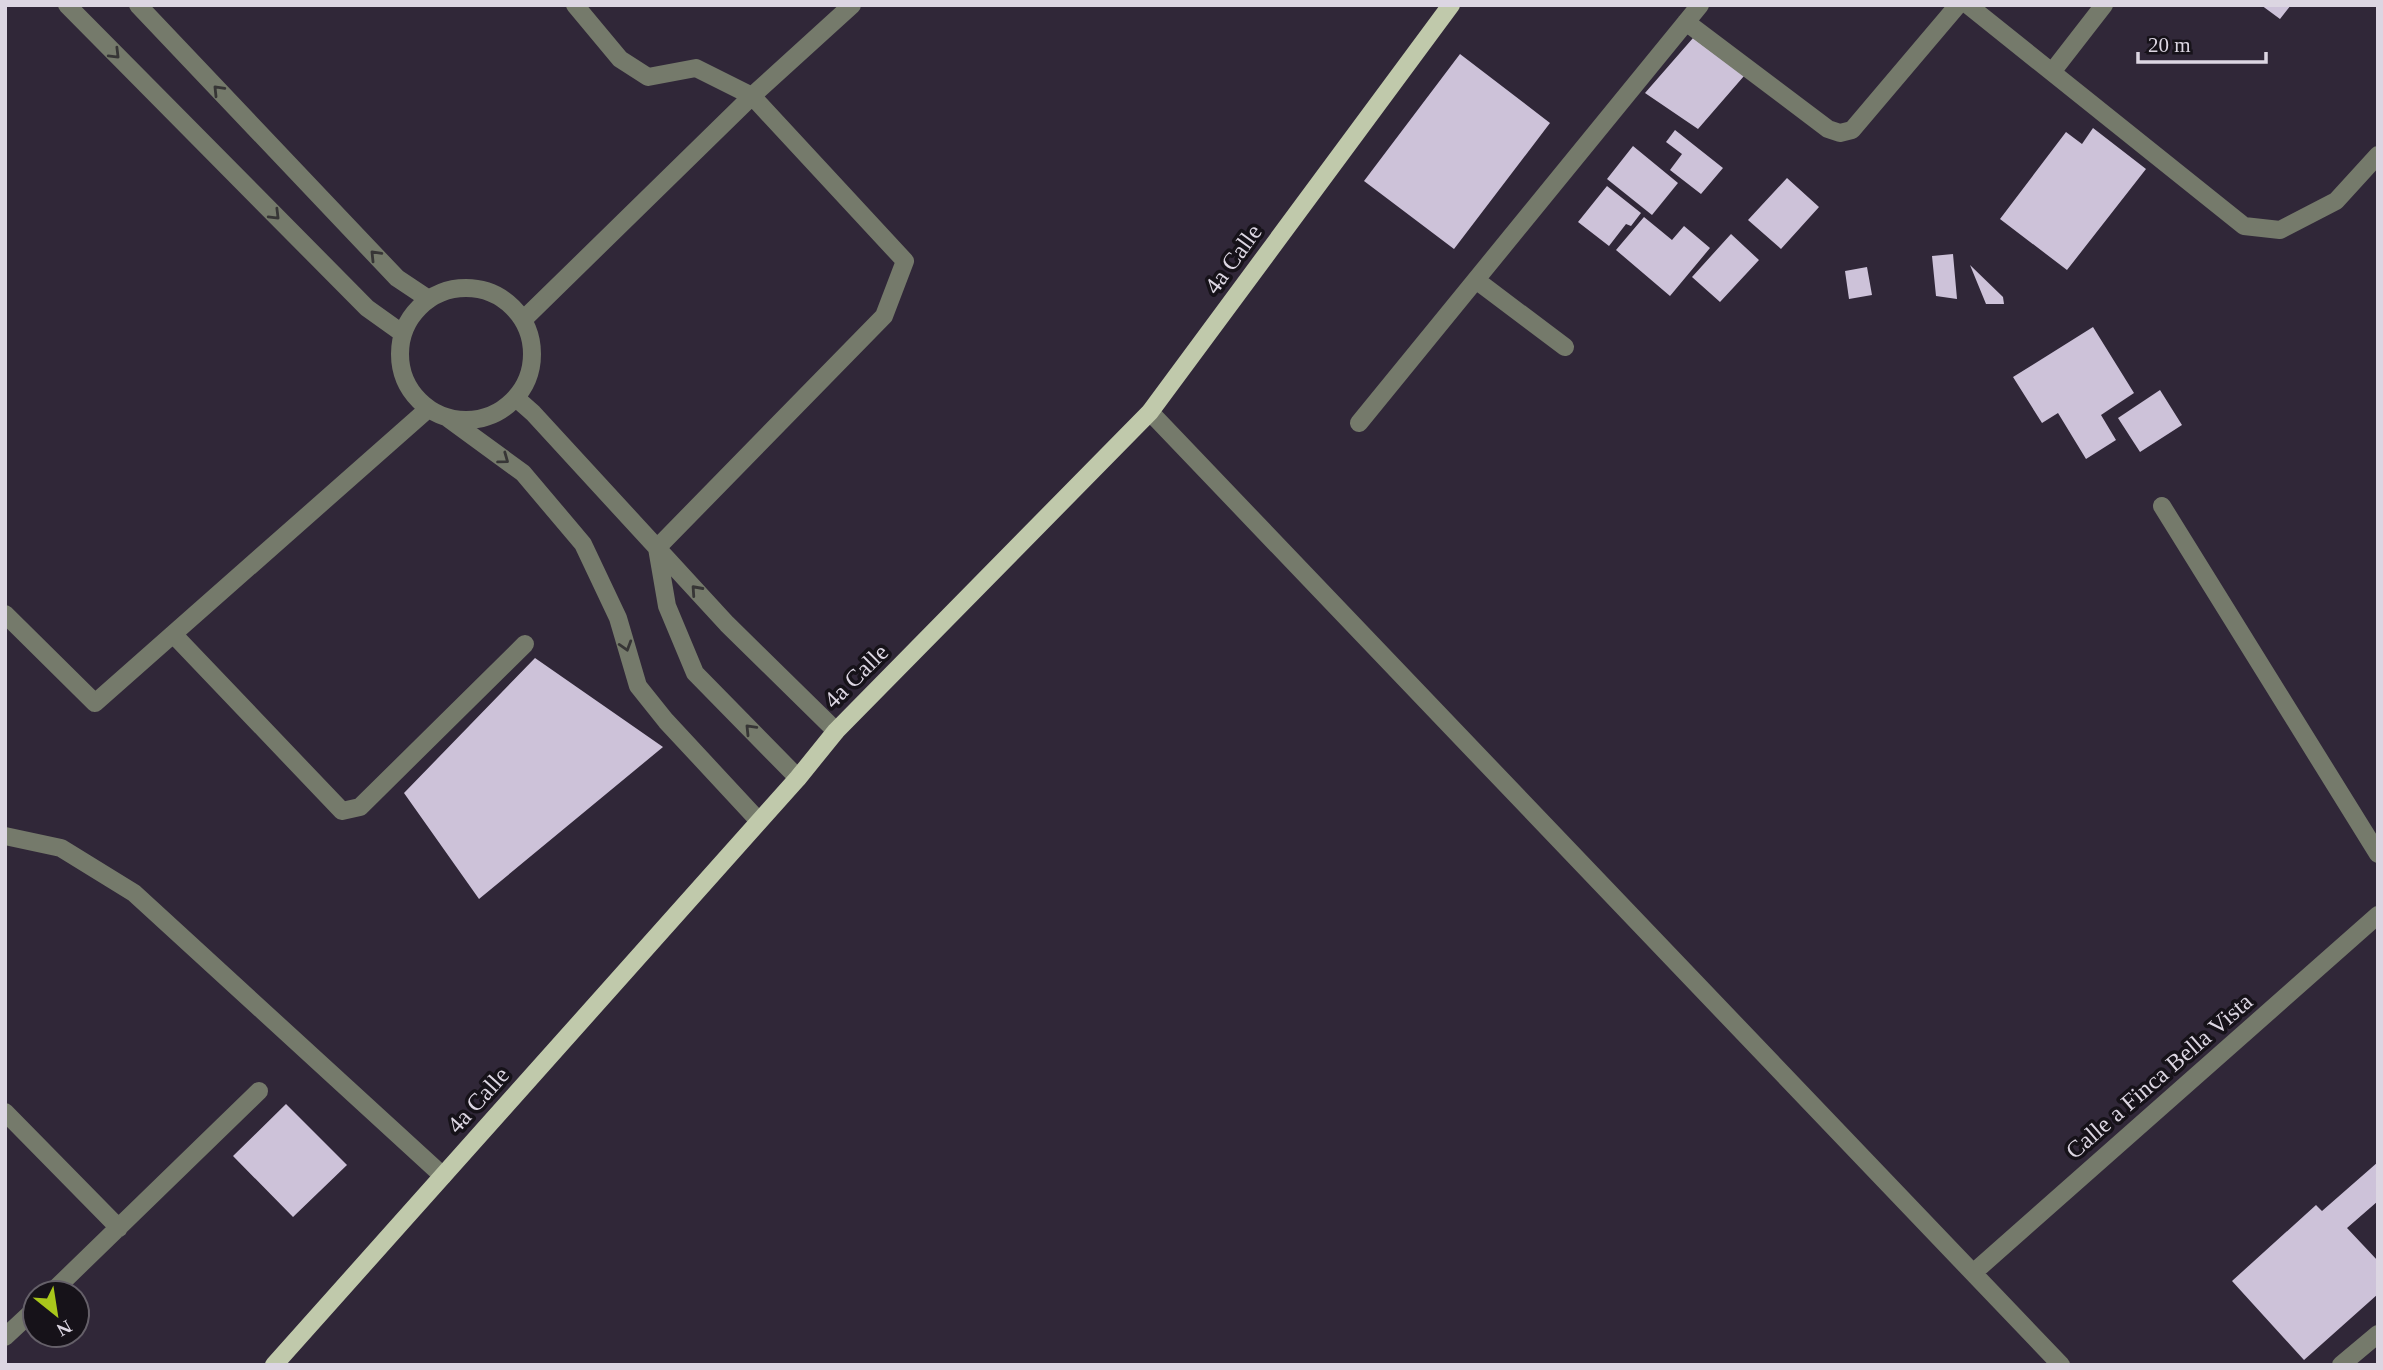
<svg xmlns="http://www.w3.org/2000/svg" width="2383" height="1370" font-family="'Times New Roman',serif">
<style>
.building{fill:#cdc2d9}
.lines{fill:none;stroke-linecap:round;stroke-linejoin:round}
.minor{stroke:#757a6b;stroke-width:18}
.major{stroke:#c0c9ab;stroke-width:18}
.oneway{stroke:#373636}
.labels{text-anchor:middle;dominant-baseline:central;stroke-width:7;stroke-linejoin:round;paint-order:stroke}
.street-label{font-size:24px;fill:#dcd6e2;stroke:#161219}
</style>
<rect width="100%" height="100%" fill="#302738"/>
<!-- building -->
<path class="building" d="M2261,5h30l-11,14z
M1693,38l51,38 -46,53 -53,-36z
M1460,54l90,69 -96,126 -90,-68z
M2093,128l53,41 -79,101 -67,-51 66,-87 16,12z
M1675,130l48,38 -22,26 -31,-24 12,-16 -16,-12z
M1633,146l45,37 -26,32 -45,-36z
M1787,178l32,29 -38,42 -33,-29z
M1607,186l34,27 -10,13 -5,-2 -17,22 -31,-24z
M1644,217l28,23 12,-14 26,22 -40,48 -54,-46z
M1731,234l28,26 -39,42 -28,-25z
M1953,254l4,45 -21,-3 -4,-40z
M1970,265l33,32 1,7h-18z
M1867,267l5,28 -23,4 -4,-28z
M2093,327l41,66 -33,22 15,25 -30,19 -28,-46 -16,10 -29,-46z
M2160,390l22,35 -42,27 -22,-34z
M535,658l128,89 -184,152 -75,-106z
M286,1104l61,61 -54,52 -60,-61z
M2378,1162v39l-31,27 31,33v33l-74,66 -72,-79 84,-76 6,6z"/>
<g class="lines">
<!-- minor -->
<path class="minor" d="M67,5l300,303 35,25
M138,5l259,273 30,20
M575,5l45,54 28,18 48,-9 56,28 153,165 -21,55 -227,232 10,58 28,67 103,105
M1968,5l276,221 36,4 56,-29 42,-46
M1686,22l142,107 12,4 12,-3 106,-125
M2052,72l52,-67
M1476,280l89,67
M400 354a66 66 0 1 1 132 0a66 66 0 1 1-132 0Z
M524,319l228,-223 100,-91
M516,398l17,15 194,211 109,107
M1150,412l911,953
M449,419l74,54 60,71 35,74 20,68 28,35 93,100
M1359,423l341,-418
M2162,506l216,348
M5,614l90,89 333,-294
M174,635l168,176 18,-4 165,-163
M5,836l56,12 73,45 309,283
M5,1112l114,116
M1973,1273l405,-358
M51,1293l208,-202
M5,1337l30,-28
M2341,1365l37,-31"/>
<!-- major -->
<path class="major" d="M274,1365l524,-587 38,-47 314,-319 301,-407"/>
</g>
<!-- one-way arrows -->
<defs><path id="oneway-chevron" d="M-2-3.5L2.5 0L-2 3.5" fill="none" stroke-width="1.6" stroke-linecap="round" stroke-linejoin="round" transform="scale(1.75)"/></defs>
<g class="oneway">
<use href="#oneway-chevron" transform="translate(115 54) rotate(45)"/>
<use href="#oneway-chevron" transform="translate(218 90) rotate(-134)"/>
<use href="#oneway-chevron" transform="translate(275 215) rotate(45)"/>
<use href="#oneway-chevron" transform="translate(375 255) rotate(-134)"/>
<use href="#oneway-chevron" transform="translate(504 459) rotate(36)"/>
<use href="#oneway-chevron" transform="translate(696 590) rotate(-132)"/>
<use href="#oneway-chevron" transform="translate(626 646) rotate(73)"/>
<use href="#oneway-chevron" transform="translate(750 729) rotate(-134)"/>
</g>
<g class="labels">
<!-- street labels -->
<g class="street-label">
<text transform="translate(1233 259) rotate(-54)">4a Calle</text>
<text transform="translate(856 676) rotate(-45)">4a Calle</text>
<text transform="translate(2159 1076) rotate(-41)">Calle a Finca Bella Vista</text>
<text transform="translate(478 1100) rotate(-48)">4a Calle</text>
</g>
</g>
<!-- border -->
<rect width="2383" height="1370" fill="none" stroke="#dcd6e2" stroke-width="14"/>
<!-- north arrow -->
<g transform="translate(56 1314) rotate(150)"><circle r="33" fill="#161219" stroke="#656069" stroke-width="2"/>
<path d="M0-5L12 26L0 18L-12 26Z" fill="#a9c71b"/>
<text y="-10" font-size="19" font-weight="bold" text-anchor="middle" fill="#dcd6e2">N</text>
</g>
<!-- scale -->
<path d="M2138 52v10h128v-10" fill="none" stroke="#dcd6e2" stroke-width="3.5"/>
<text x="2148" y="52" font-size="21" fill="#dcd6e2" stroke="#161219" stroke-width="5" paint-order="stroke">20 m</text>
</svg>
